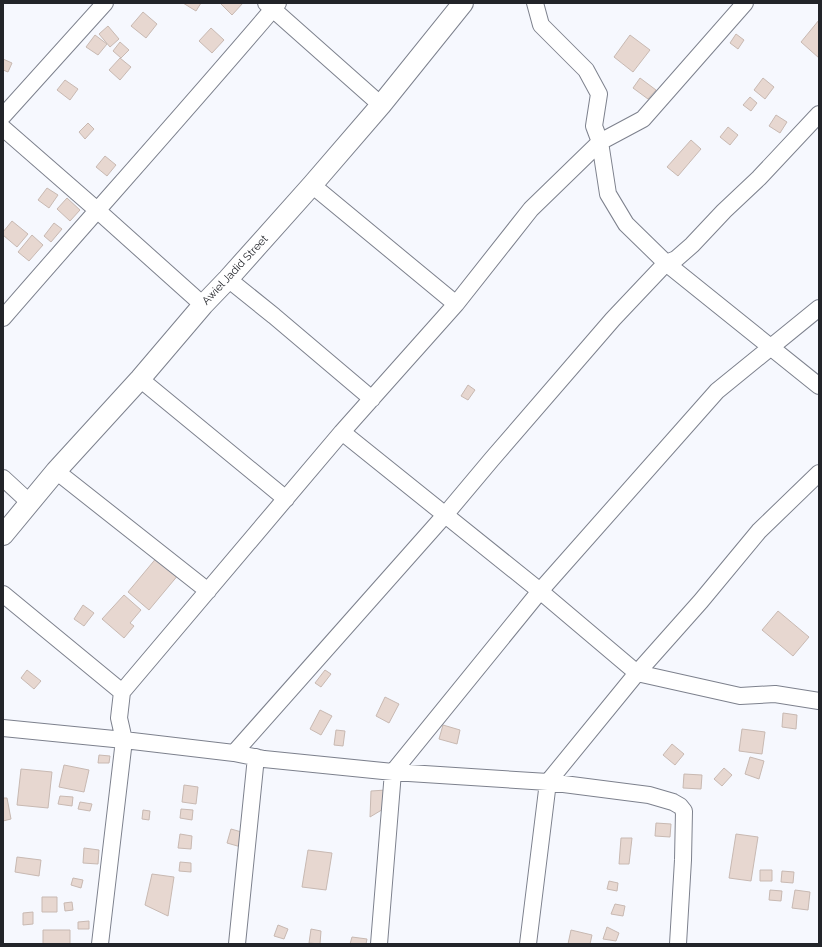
<svg xmlns="http://www.w3.org/2000/svg" width="822" height="947" font-family="Raleway,sans-serif">
<style>
.building{fill:#e7d7d0;stroke:#c8b9b2}
.lines{fill:none;stroke-linecap:round;stroke-linejoin:round}
.minor-casing{stroke:#7d818d;stroke-width:18}
.tertiary-casing{stroke:#7d818d;stroke-width:22}
.minor{stroke:#fff;stroke-width:16}
.tertiary{stroke:#fff;stroke-width:20}
.labels{text-anchor:middle;dominant-baseline:central;stroke-width:3;stroke-linejoin:round;paint-order:stroke}
.street-label{font-size:11px;fill:#222429;stroke:#fff}
</style>
<rect width="100%" height="100%" fill="#f6f8fe"/>
<!-- building -->
<path class="building" d="M183,3h18l-5,8z
M222,3h21l-11,12 -11,-11z
M143,12l14,12 -11,14 -15,-12z
M819,20v38l-18,-16z
M108,26l11,13 -9,8 -11,-13z
M211,28l13,12 -12,13 -13,-12z
M736,34l8,6 -6,9 -8,-6z
M95,35l12,9 -9,11 -12,-8z
M630,35l20,15 -17,22 -19,-15z
M120,42l9,8 -8,8 -8,-7z
M120,58l11,9 -11,13 -11,-10z
M3,59l9,4 -4,9 -5,-2z
M640,78l16,12 -8,9 -15,-11z
M763,78l11,9 -9,12 -11,-9z
M65,80l13,9 -8,11 -13,-10z
M750,97l7,6 -6,8 -8,-6z
M776,115l11,7 -7,11 -11,-7z
M88,123l6,6 -9,10 -6,-7z
M728,127l10,8 -8,10 -10,-8z
M691,140l10,9 -23,27 -11,-9z
M105,156l11,9 -9,11 -11,-9z
M47,188l11,7 -9,13 -11,-8z
M67,198l13,12 -10,11 -13,-12z
M12,221l16,13 -11,13 -14,-12v-3z
M54,223l8,6 -11,13 -7,-6z
M32,235l11,10 -14,16 -11,-9z
M468,385l7,5 -7,10 -7,-4z
M158,556l21,18 -30,36 -21,-18z
M124,595l17,15 -11,13 4,3 -10,12 -22,-19z
M83,605l11,8 -10,13 -10,-7z
M778,611l31,26 -16,19 -31,-26z
M27,670l14,11 -7,8 -13,-11z
M325,670l6,4 -10,13 -6,-4z
M385,697l14,7 -10,19 -13,-7z
M320,710l12,6 -11,19 -11,-6z
M783,713l14,2 -1,14 -14,-2z
M443,725l17,5 -3,14 -18,-5z
M742,729l23,3 -3,22 -23,-3z
M336,730l9,1 -2,15 -9,-1z
M672,744l12,10 -9,11 -12,-10z
M99,755l11,1 -1,7h-11z
M750,757l14,4 -5,18 -14,-5z
M64,765l25,5 -5,22 -25,-5z
M724,768l8,7 -10,11 -8,-7z
M21,769l31,3 -4,36 -31,-3z
M684,774l18,1 -1,14 -18,-1z
M184,785l14,2 -2,17 -14,-2z
M386,790l-1,18 -15,9 1,-26z
M60,796l13,1 -1,9 -14,-2z
M3,798h4l4,21 -8,2z
M80,802l12,2 -2,7 -12,-2z
M181,809l12,1 -1,10 -12,-2z
M143,810l7,1 -1,9 -7,-1z
M656,823l15,1 -1,13 -15,-1z
M231,829l14,4 -4,14 -14,-4z
M180,834l12,2 -1,13 -13,-1z
M736,834l22,3 -7,44 -22,-3z
M621,838h11l-3,26h-10z
M84,848l15,2 -1,14 -15,-1z
M308,850l24,3 -6,37 -24,-3z
M17,857l24,3 -2,16 -24,-4z
M180,862l11,1v9l-12,-1z
M760,870h12v11h-12z
M782,871l12,1 -1,11 -12,-1z
M152,874l22,3 -6,39 -23,-11z
M73,878l10,2 -2,8 -10,-3z
M609,881l9,2 -1,8 -10,-2z
M770,890l12,1 -1,10 -12,-1z
M795,890l15,2 -2,18 -16,-2z
M42,897h15v15h-15z
M72,902l1,8 -8,1 -1,-8z
M615,904l10,2 -2,10 -12,-2z
M33,912v12l-10,1v-12z
M89,921v8h-11v-7z
M278,925l10,4 -4,10 -10,-3z
M607,927l12,6 -3,8 -13,-2z
M311,929l10,2 -1,13 -11,-1z
M43,930h27v14h-27z
M571,930l21,5 -2,9h-22z
M352,937l15,2 -1,5h-16z"/>
<g class="lines">
<!-- minor casing -->
<g class="minor-casing">
<path id="minor" d="M266,3l115,102
M535,3l6,22 45,45 13,24 -5,32 6,16 8,52 18,30 40,39 153,123
M3,116l102,-113
M3,128l94,82 106,95
M312,185l144,119
M228,279l46,37 98,83
M3,318c91,-105 185,-209 275,-315
M140,379l146,120
M342,432l198,159 97,82 103,23 35,-2 44,7
M56,471l152,120
M3,478l26,24
M3,594l119,98
M3,728l121,12 110,13 30,6 129,13 155,10 101,13 24,7 7,4 4,5 -1,49 -5,84
M234,753l211,-238 47,-56 121,-140 53,-56 10,-4 16,-14 32,-34 35,-33 60,-64
M100,944l24,-204 -5,-22 3,-26 220,-260 114,-128 75,-95 69,-67 43,-23 102,-116
M237,944l19,-187
M379,944l14,-172 147,-181 177,-200 102,-83
M528,944l20,-162 89,-109 64,-72 58,-70 60,-58"/>
</g>
<!-- tertiary casing -->
<g class="tertiary-casing">
<path id="tertiary" d="M3,535l53,-64 84,-92 63,-74 25,-26 84,-94 69,-80 82,-102"/>
</g>
<!-- minor -->
<use href="#minor" class="minor"/>
<!-- tertiary -->
<use href="#tertiary" class="tertiary"/>
</g>
<g class="labels">
<!-- street labels -->
<g class="street-label">
<text transform="translate(235 270) rotate(-47)">Awiel Jadid Street</text>
</g>
</g>
<!-- border -->
<rect width="822" height="947" fill="none" stroke="#222429" stroke-width="8"/>
</svg>
